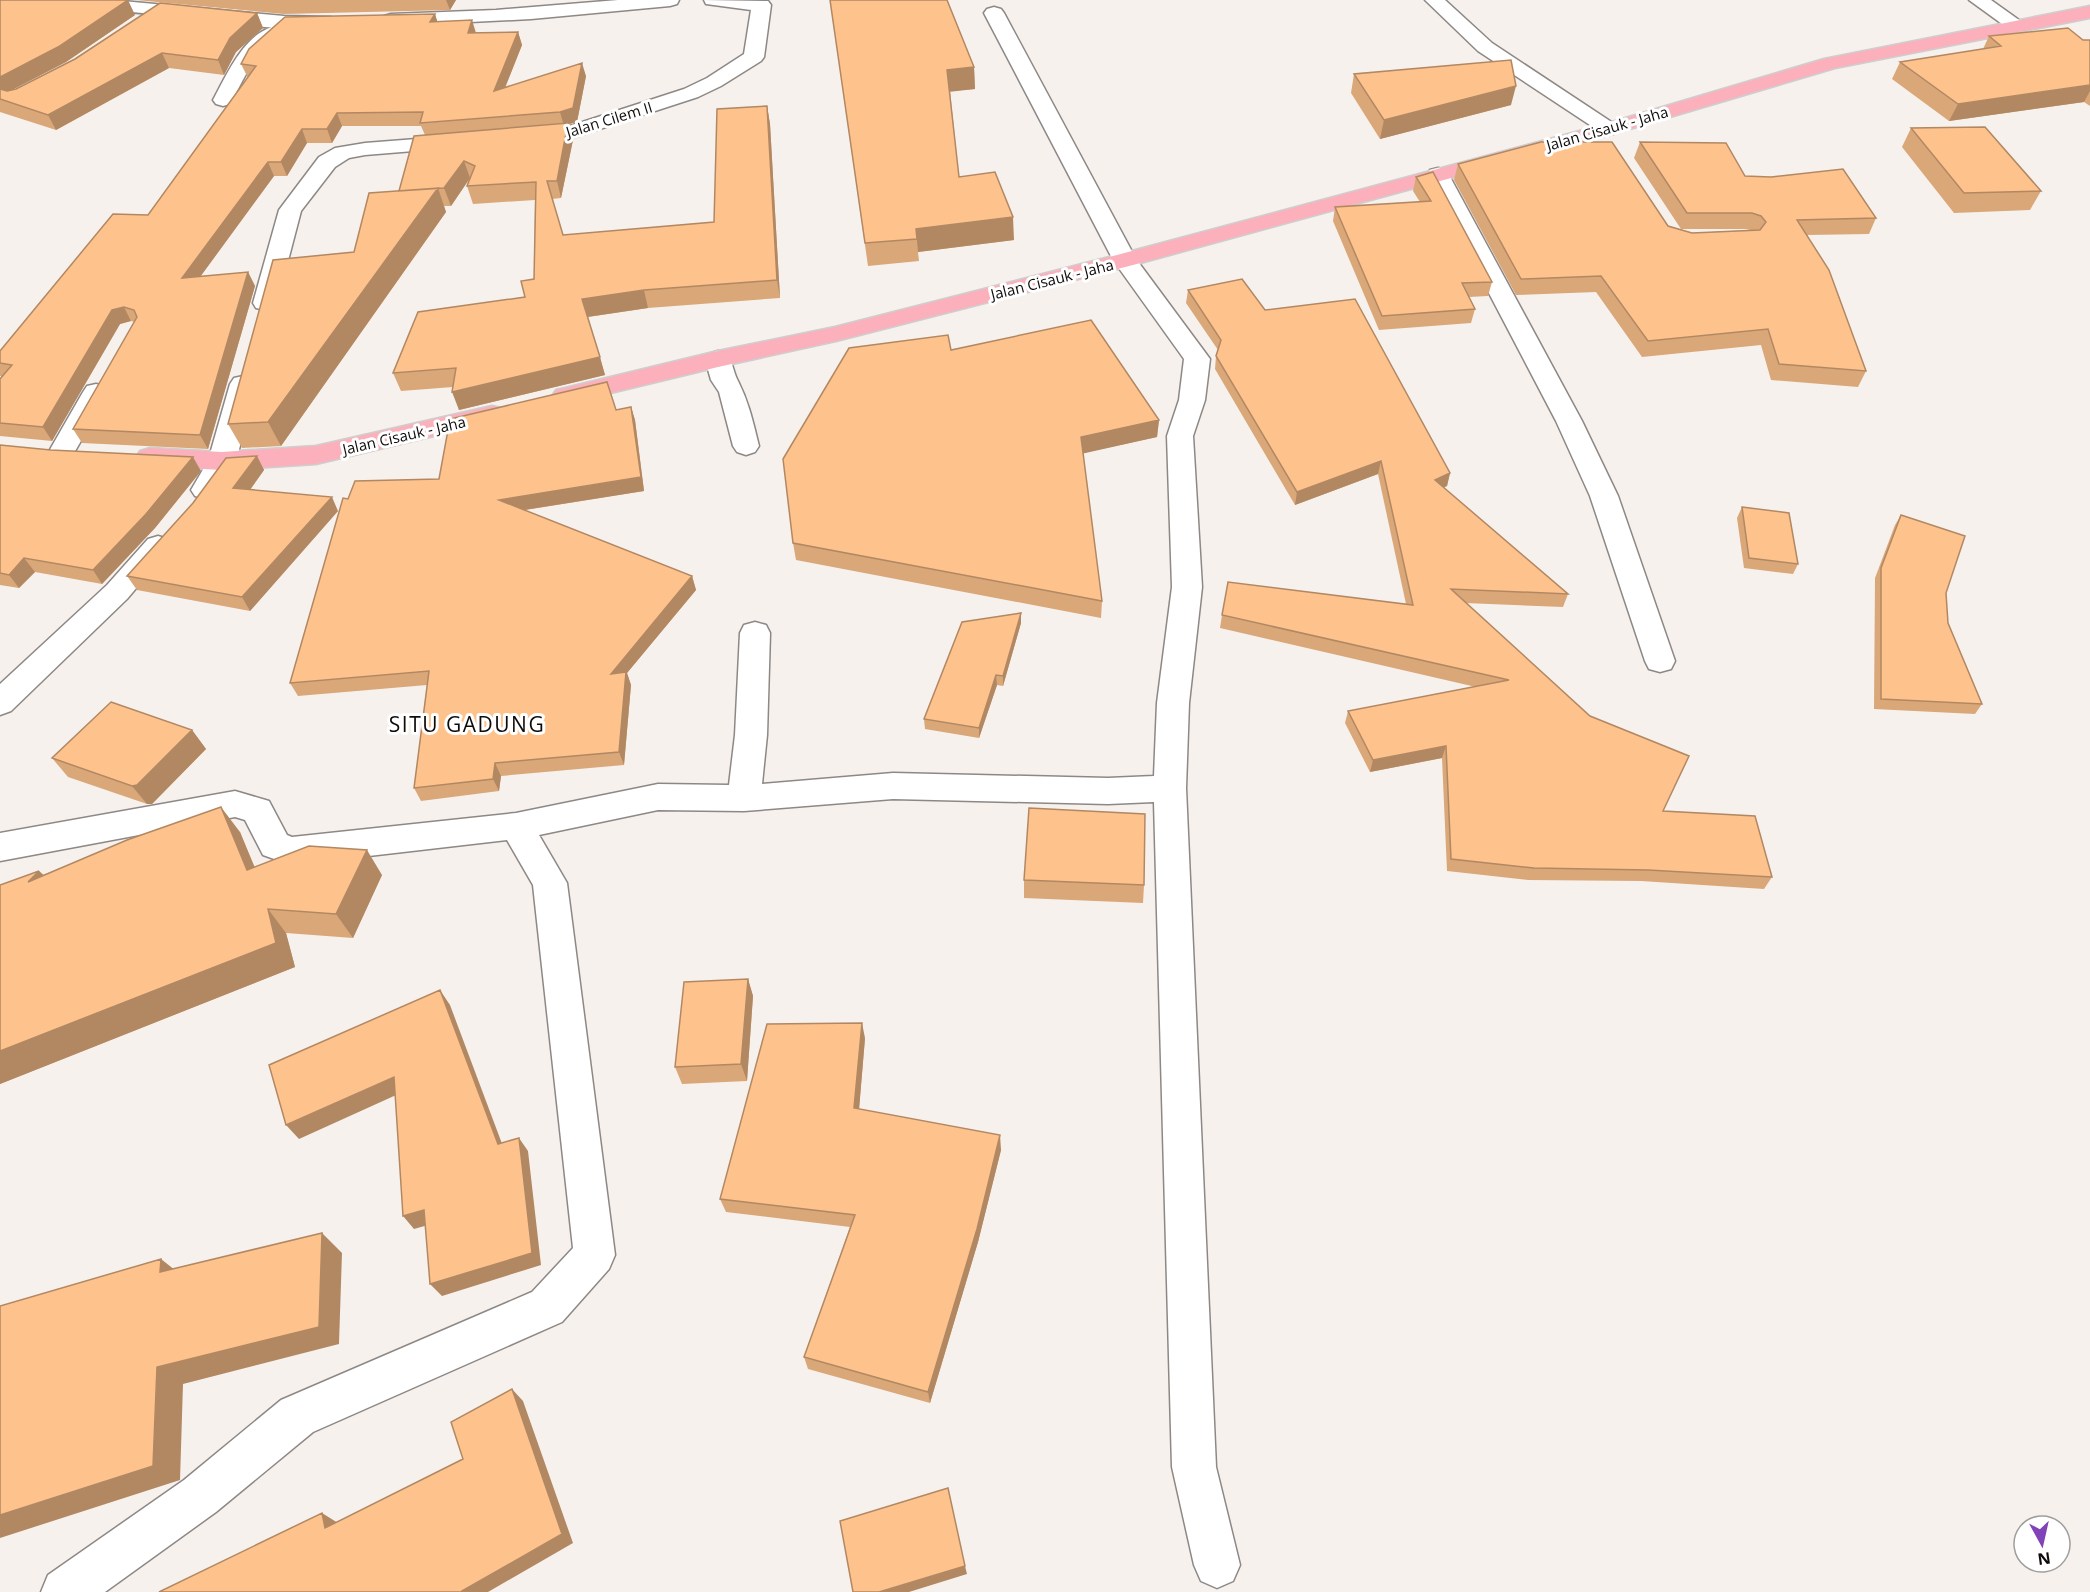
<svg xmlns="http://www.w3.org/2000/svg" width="2090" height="1592" font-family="'Open Sans',sans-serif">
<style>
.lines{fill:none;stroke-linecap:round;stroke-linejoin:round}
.minor-casing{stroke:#8d8885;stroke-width:3}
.major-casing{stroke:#cfcece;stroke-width:3}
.minor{fill:#fff;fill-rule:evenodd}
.major{fill:#fbb0bb;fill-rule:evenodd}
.wall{fill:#daa779}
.shaded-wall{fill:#b28863}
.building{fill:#fec28d;stroke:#b28863;stroke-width:1.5}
.labels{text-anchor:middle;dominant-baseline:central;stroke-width:6;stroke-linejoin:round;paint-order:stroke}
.far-street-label{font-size:15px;fill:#0e0c0b;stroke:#fff}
.quarter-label{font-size:21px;letter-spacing:1.5px;fill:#0e0c0b;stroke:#fff}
</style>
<rect width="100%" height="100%" fill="#f7f1ed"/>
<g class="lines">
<!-- minor casing -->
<g class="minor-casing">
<path id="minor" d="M15,0h97l172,16 47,1 3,4 -3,4c-41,10 -117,-5 -160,-9 -49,-6 -98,-7 -147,-10l-7,-2z
M618,0h61l-2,4 -7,2 -139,13 -140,7 -7,-2 -3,-4 3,-4 7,-2 105,-4z
M704,0l64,1 3,4 -7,52 -3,4 -40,25 -23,11 -132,43 -38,3 -8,-1 -3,-5 3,-5 44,-4 120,-39 23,-11 37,-24 7,-44 -45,-6z
M1425,0h20l47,43 124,82 4,4 -4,4 -7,2 -7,-2 -124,-82z
M1969,0h22l35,25 -3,4h-14z
M994,7l7,2 3,4 132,246 74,100 -5,41 -12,36 9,151 -13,116 -3,85 30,679 24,98 -7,16 -16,7 -16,-7 -7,-16 -22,-98 -18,-665 -46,2 -215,-5 -149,12 -86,-1 -119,25 28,48 48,372 -6,14 -47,53 -249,110 -97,80 -111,80h-64l7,-17 136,-95 97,-80 251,-108 41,-44 -40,-363 -26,-45 -216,25 -28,-10 -18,-35 -10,-3 -235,44v-28l235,-42 34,10 18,34 5,2 224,-24 142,-29 71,1 6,-50 5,-102 4,-8 11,-3 11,3 4,8 -3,102 -5,49 131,-11 215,5 46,-2 3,-73 15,-116 -5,-151 12,-36 5,-41 -71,-99 -129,-247 3,-4z
M273,27l7,2 3,4 -30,28 -23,43 -7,2 -7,-2 -3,-4c13,-24 31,-66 60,-73z
M455,136l8,1 3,5 -3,5 -98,8 -16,3 -14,9 -34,44 -24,92 -3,5 -9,2 -9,-2 -3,-5 26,-93 40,-53 16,-9 30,-5z
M1438,168l8,2 3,5 133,246 36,75 57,165 -4,8 -11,3 -11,-3 -4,-8 -55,-165 -34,-75 -129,-246 3,-5z
M718,351l9,3c6,8 6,18 11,27 11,22 15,41 21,65l-4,6 -9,3 -9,-3 -4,-6 -14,-54 -8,-12 -6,-21 4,-5z
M243,376l9,2 4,6 -20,77 -21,35 -10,3 -10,-3 -4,-6 17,-29 22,-77 4,-6z
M96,384l9,2 4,6 -35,61 -3,6 -10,3 -10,-3 -3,-6 35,-61 4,-6z
M158,536l10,3 4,7 -45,53 -116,112 -11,4v-31l107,-99 41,-46z"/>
</g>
<!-- major casing -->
<g class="major-casing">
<path id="major" d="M2090,6v12l-255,50 -219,65 -483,132 -297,76 -118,26 -153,37 -9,-2 -4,-6 4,-6 9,-2 153,-37 117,-24 282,-72 485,-130 222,-66z
M492,406l9,2 4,6 -4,6 -185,44 -94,6 -72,-4 -10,-3 -4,-6 4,-6 10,-3 72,4 94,-6z"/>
</g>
<!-- minor -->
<use href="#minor" class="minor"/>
<!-- major -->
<use href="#major" class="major"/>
</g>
<!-- wall -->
<path class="wall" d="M0,0l135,15 -69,47 -54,28 245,-77 6,15 -27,24 -12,23 -55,-7 -113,62 -56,-18z
M136,0h320l-6,10 -166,4z
M830,0h117l27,67 1,22 -25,2 9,86 55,63 -96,12 1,9 -51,5z
M435,14l2,7 38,12 43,-1 4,13 -17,43 81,-12 -9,46 -8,2 4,16 -12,58 -9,1 11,36 151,-13 53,-116 3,18 10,174 -132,10 -60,9 17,58 -146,35 -6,-23 -52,4 -8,-18 132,-76 9,-18 1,-79 -62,4 -6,-18 3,-8 -19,28h-7l2,6 -165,234 -39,2 -14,-24 171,-233 26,-56 -4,-9h-79l-10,17h-25l-20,33h-13l-74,101 48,-5 7,14 -47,163 -126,-6 -9,-14 61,-107 -3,-1 -11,3 -68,117 -52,-5v-57l2,-3h-2v-25l148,-136 100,-137 -7,-14z
M1989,36l94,4h7v66l-6,-4 -135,19 -57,-42 8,-17 83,-13z
M1354,74l157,31 -131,34 -29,-46z
M1911,128l130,63 -11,19 -76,3 -52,-66z
M1640,142l236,76 -7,16 -62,1 59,136 -8,16 -87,-7 -10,-35 -119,12 -46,-65 -80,3 -62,-115 4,-16 234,69 58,-3 -4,-1h-65l-47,-71z
M1416,177l76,105 -4,14 -19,1 6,12 -4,14 -92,7 -46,-109 2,-14 85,-5 -7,-11z
M1188,290l77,20 185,163 -3,13 -4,1 125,107 -5,13 -98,-4 198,208 109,66 -8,12 -123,-8 -113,-1 -81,-9 -5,-113 -72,14 -25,-49 3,-12 128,-24 -256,-59 2,-13 184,-11 -28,-130 -83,31 -80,-136 1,-13 2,-6 -32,-47z
M951,350l208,70 -2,17 -74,16 19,148 -1,17 -305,-58 -3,-17z
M631,407l4,13 9,71 -119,19 167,66 4,14 -69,83 4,12 -7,80 -123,11 -2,15 -78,10 -7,-13 13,-103 -129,11 -8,-13 58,-184 91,-20 177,-69z
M0,445l201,26 -46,57 -53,56 -67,-12 -16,16 -19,-3z
M257,456l7,14 -14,20 88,21 -88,100 -113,-21 -10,-14z
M1742,507l56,57 -5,10 -49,-6 -7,-50z
M1901,515l45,78 2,30 34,81 -7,10 -101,-5 1,-131 20,-53z
M1021,613v10l-18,63 -6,-1 -18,53 -54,-9 -1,-10z
M192,730l14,19 -54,55h-5l-79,-27 -16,-19z
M240,832l14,35 128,8 -29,63 -67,-5 9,34 -295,117 39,-213 5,4z
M1024,880l120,5 -1,18 -119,-5z
M748,979l5,17 -6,85 -65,3 -7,-17z
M865,1038l-6,71 142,41 -23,92 -48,161 -122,-34 -4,-12 46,-130 -124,-15 -6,-13z"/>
<!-- shaded-wall -->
<path class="shaded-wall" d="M128,0l7,15 -69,47 -58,30h-8v-15z
M446,0h10l-6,10z
M257,13l6,15 -27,24 -12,23 -6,-15 12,-22z
M435,14l4,13 -9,-5z
M472,20l4,13h-8z
M518,32l4,13 -24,60 -4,-14z
M162,53l7,15 -113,62 -8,-15z
M582,63l4,13 -9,46 -8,2 4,16 -12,58 -4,-17 7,-55 -4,-14z
M974,67l1,22 -27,3 -1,-22z
M2090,85v6l-6,11 -135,19 9,-17z
M1516,86l-5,19 -131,34 4,-19z
M767,106l3,18 10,174 -3,-18z
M337,113l5,13 -10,17 -5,-14z
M302,129l5,14 -20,33 -6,-14z
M464,161l6,17 -19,28 -7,-18z
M268,162l6,14 -85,116 -7,-14z
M438,188l8,24 -165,234 -13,-24z
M1013,217l1,23 -96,12 -2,-23z
M248,272l7,14 -47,163 -8,-14z
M644,290l4,18 -61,9 -5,-18z
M124,307l7,14 -11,3 -68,117 -9,-14 69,-117z
M600,357l5,18 -146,35 -7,-18z
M631,407l4,13 9,71 -139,22 -6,-13z
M1159,420l-2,17 -76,17v-17z
M257,456l7,14 -23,32 -8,-14z
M193,457l8,14 -46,57 -53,56 -9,-14z
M1381,461l-3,13 -83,31 2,-13z
M1450,473l-3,13 -16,7 4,-13z
M332,497l6,14 -88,100 -8,-14z
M24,558l11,14 -16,16 -10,-13z
M692,576l4,14 -69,83 4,12 -7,80 -5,-13 -8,-78z
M1021,613v10l-18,63v-10z
M996,675l1,10 -18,53v-10z
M192,730l14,19 -54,55h-5l-15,-18z
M1446,746l-4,12 -72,14 3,-12z
M495,763l6,13 -2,15 -6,-12z
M221,807l19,25 26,62 -19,-24z
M367,850l15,25 -29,63 -17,-24z
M39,871l24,24 -35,-13z
M268,909l18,24 9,34 -295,117v-33z
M748,979l5,17 -6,85 -6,-17z
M440,990l10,15 57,152 -9,-13z
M862,1023l3,15 -7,84 -4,-14z
M394,1077l11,14 -106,48 -13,-14z
M1000,1135l1,15 -23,92 -48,161 -2,-11z
M519,1138l9,13 13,114 -99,31 -12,-12z
M424,1210l11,13 -21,6 -11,-13z
M322,1233l20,20 -3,91 -156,40 -3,96 -180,58v-23l157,-148z
M161,1259l24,19 -25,-6z
M512,1389l11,12 50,142 -85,49h-25z
M322,1513l16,10 -13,5z
M965,1566l2,8 -58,18h-30z"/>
<!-- building -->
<path class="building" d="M0,0h128l-70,47 -58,30z
M830,0h117l27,67 -27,3 12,107 36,-5 18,45 -97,12 1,10 -52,4z
M160,3l97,10 -27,25 -12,22 -56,-7 -114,62 -48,-16v-10l7,2 9,-2 59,-30z
M435,14l-5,8 42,-2 -4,13 50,-1 -24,59 88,-28 -9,45 -13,4 -140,11 3,-11 -86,1 -10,16h-25l-21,33h-13l-86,116 66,-6 -48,163 -127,-6 64,-112 -3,-7 -10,-3 -12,3 -69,117 -43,-4v-44l12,-14 -12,-2v-12l113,-137 35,1 108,-149 -15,-2 8,-15 36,-32z
M2068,28l15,12h7v45l-132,19 -58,-42 101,-16 -12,-10z
M1511,60l5,26 -132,34 -30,-46z
M767,106l10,174 -133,10 -62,9 18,58 -148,35 4,-24 -63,5 25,-61 107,-15 -4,-16 13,-2 2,-97 -69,4 8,-20 -11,-5 -20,27 -45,3 15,-55 154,-13 -11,58h-10l16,54 151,-13 3,-113z
M1985,127l56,64 -77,2 -53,-65z
M1541,142h71l56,84 24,7 68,-3 6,-8 -5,-6 -9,-3h-65l-47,-71 86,1 19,33 26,1 72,-8 33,49 -79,2 32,50 37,101 -87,-7 -11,-35 -120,12 -47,-65 -80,3 -63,-115z
M1433,172l59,110 -30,1 13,26 -93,7 -47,-109 96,-6 -15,-24z
M438,188l-170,234 -40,2 45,-164 81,-8 15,-59z
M1242,279l23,31 90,-11 95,174 -15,7 133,114 -117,-5 139,127 99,40 -26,55 92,5 17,61 -124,-7 -114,-2 -83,-9 -5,-113 -73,14 -25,-49 161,-31 -287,-65 6,-33 185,23 -32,-144 -84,31 -81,-136 5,-16 -33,-50z
M1091,320l68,100 -78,17 21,164 -309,-58 -10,-84 66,-111 99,-13 3,15z
M607,382l9,28 15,-3 10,70 -142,23 193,76 -81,98 15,-2 -7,80 -124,11 -2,16 -79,9 15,-117 -139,12 53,-185 5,1 7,-18 84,-2 11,-60z
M0,445l51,5 142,7 -47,57 -53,56 -69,-12 -15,17 -9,-2z
M257,456l-24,32 99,9 -90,100 -115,-21 66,-73 33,-45z
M1742,507l47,6 9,51 -49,-6z
M1901,515l64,21 -19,57 2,30 34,81 -101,-5v-131z
M1021,613l-18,63 -7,-1 -17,53 -55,-9 38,-97z
M111,702l81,28 -55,55 -5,1 -80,-28z
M221,807l26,63 62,-24 58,4 -31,64 -68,-5 8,34 -276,108v-166l39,-14 -11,11 99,-42z
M1029,808l116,6 -1,71 -120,-5z
M748,979l-7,85 -66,3 9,-85z
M440,990l58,154 21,-6 13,115 -102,31 -6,-74 -21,6 -9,-139 -108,48 -17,-60z
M862,1023l-8,85 146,27 -23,94 -49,163 -124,-35 51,-142 -135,-16 47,-175z
M322,1233l-3,94 -162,40 -4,99 -153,49v-209l161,-47 -1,13z
M512,1389l50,145 -100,57 1,1h-304l163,-79 3,15 138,-69 -12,-37z
M948,1488l17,78 -86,26h-26l-13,-71z"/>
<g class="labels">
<!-- far-street labels -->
<g class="far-street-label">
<text transform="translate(609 119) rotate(-17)">Jalan Cilem II</text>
<text transform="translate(1607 128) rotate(-16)">Jalan Cisauk - Jaha</text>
<text transform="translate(1052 279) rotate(-14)">Jalan Cisauk - Jaha</text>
<text transform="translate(404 435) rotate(-13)">Jalan Cisauk - Jaha</text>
</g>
<!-- quarter labels -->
<g class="quarter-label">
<text x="467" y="724">SITU GADUNG</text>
</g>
</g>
<!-- north arrow -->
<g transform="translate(2042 1544) rotate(172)"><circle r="28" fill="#ffffff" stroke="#9f9e9d" stroke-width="1.5"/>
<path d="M0-4.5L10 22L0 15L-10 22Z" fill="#8143b9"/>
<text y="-9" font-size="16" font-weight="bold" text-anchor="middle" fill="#0e0c0b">N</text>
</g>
</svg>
